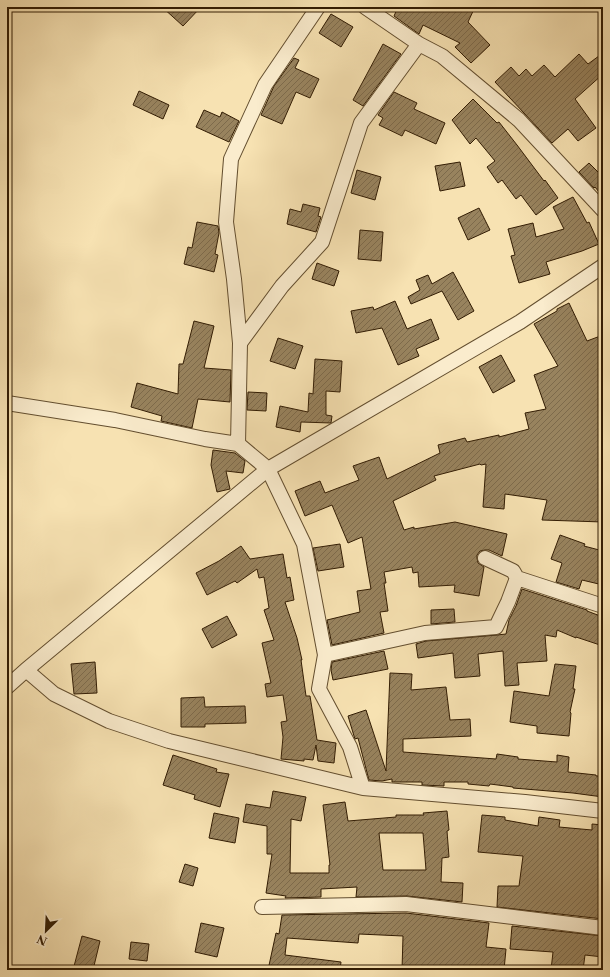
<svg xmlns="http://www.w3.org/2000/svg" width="610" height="977" font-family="'Libre Caslon Text',serif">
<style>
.building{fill:url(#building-hatch);stroke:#321c03;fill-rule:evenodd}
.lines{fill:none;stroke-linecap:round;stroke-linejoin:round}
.street-casing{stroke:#634e2f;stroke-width:16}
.street{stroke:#faeccd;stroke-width:14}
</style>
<defs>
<pattern id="building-hatch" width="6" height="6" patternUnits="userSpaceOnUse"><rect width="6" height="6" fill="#98835e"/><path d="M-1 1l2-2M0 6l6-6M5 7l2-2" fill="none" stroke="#7d6a4b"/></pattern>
</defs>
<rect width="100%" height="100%" fill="#f7e2b2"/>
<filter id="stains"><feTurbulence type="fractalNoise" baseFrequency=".005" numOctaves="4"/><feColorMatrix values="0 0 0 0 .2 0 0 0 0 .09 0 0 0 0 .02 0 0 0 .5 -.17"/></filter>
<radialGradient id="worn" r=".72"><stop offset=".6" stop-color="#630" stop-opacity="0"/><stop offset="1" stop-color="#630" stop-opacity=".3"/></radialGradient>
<!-- building -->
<path class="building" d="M162,7h39l-18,19z
M398,7h77l-7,15 22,23 -19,18 -16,-16 5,-4 -37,-18 -4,9 -25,-18z
M331,14l22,13 -12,20 -22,-14z
M383,44l18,10 -38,52 -10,-6z
M603,53v21l-28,25 21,29 -18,13 -10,-12 -16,14 -57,-61 16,-15 8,9 7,-7 6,7 12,-11 11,12 24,-23 9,10z
M294,58l5,2 -4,8 24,11 -9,19 -14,-6 -14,32 -21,-9 13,-29z
M139,91l30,14 -6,14 -30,-14z
M394,92l23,11 -3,6 31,14 -9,21 -31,-14 -3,6 -23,-11 4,-7 -5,-3z
M473,99l24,24 2,-1 18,23 27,36 1,-1 13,18 -22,17 -15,-20 -5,4 -14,-19 -4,3 -11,-16 8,-6 -19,-23 -6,6 -18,-24z
M204,110l16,7 2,-5 17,9 -10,21 -33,-15z
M460,162l5,24 -25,5 -5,-25z
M589,163l14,14v20l-8,-10 -1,1 -15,-16z
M357,170l24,7 -6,23 -24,-7z
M573,197l14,26 2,-1 10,22 -17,7 -36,11 4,12 -31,9 -8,-27 4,-1 -7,-26 25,-6 3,14 28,-8 -11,-22z
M303,204l17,4 -2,8 3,1 -5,15 -29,-8 3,-15 11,3z
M479,208l11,22 -22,10 -10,-22z
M197,222l21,4 1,7 -4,21 3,1 -4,17 -30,-8 4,-17 4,1z
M360,230l23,2 -2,29 -23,-2z
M317,263l22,8 -5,15 -22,-7z
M453,272l21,39 -16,9 -16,-29 -31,13 -3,-7 12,-7 -4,-10 12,-5 4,9z
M395,301l12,28 24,-10 8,20 -23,10 3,7 -21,9 -16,-37 -26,5 -5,-22 22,-4 1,3z
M569,303l18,38 16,-6v187l-61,-2 5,-20 -42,-6 -1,15 -21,-2 3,-43 -5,1 -1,-1 -46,12 2,4 -43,21 11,29 10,-3v2l41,-7 52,12 -5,22 -13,-6h-4l-5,1 -3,4v3l1,5 6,4 -5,29 -25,-4 1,-7 -36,2 -1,-15 -5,1 -1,-6 -28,5 2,11h-2l4,28 -8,1 4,21 -52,12 -5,-25 33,-8 -3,-21 14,-2 -9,-52 -14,6 -16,-38 -27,11 -10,-25 25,-10 5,12 34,-13 -6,-14 26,-9 8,22 53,-26 -2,-8 27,-7 2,4 32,-7v2l30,-8 -4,-16 21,-4 -12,-34 24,-9 -24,-42 23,-13v-2z
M194,321l20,5 -10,42 27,2 -1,32 -32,-3 -6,29 -31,-7 1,-5 -31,-9 6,-24 41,11 1,-30h4z
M278,338l25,8 -8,23 -25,-8z
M501,355l14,26 -22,12 -14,-26z
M315,359l27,2 -2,31 -14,-1v24l6,1 -1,7 -30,-1 -1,10 -24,-5 4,-21 28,6 1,-19 4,1z
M248,392l19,1 -1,18 -19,-1z
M213,450l22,3 10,8 -2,12 -17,-2 4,18 -13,3 -6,-27z
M560,535l25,9 -1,2 19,5v34l-21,-5 -3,9 -23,-7 6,-19 -11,-4z
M340,544l4,23 -26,4 -5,-23z
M241,546l9,13 33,-5 4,24 3,-1 4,23 -9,2 12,36 5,22h-1l5,36h4l7,44 19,3 -2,20 -16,-2 -2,-16 -3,15 -9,-1v2l-23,-2 2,-22 -2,-15 6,-1 -4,-26 -16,2 -2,-13 6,-1 -9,-40 12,-3 -10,-30 5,-2 -5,-31 -5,1 -2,-9 -20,14 -2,-2 -28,14 -11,-22 23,-12z
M522,589l65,21v1l16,6v29l-27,-9v1l-19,-8 -1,7 -11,-2 2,26 -30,2 2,22 -14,1 -2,-35 -25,3 2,22 -25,2 -2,-25 -35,5 -2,-14 10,-3 71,-6 9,-1 3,-14 7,-14z
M454,609l1,13 -24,2v-14z
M227,616l10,19 -25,13 -10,-19z
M384,651l4,18 -55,11 -2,-10 1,-8z
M95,662l2,31 -23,1 -3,-30z
M555,664l21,2 -3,23h2l-5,23 1,1 -2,23 -32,-3v-7l-27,-4 4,-31 35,5z
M390,673l22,1 -1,16 35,-3 4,33 20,-1 1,17 -68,3v13l93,7 1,-5 21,3v2l39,3v-7l12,2 -1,15 28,3v1h7v21l-30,-4 -60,-5v-1l-23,-3 -1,2 -21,-2v-2h-24v4l-22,-1v-3h-30v-3l-10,2 -13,-1 -4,-15 -7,-27 -3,1 -1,-3 -6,-20 18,-6 20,61z
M204,697l1,10 40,-1 1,17 -41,1v3h-24v-29z
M173,755l44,14 -1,3 13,2 -9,33 -26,-8 1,-4 -32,-10z
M273,791l33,6 -5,24 -10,-2 -1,54h39v-8h1l-7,-60 22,-3 3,19 48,-4v-2h28l-1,-2 24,-2 2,19 -2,1 2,26 -7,1 -1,24 22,1 -1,19 -55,-6 -51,1 1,-10 -36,2v8l-36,1 1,-2 -20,-3 6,-39h-5v-28l-24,-4 3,-18 24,4zM379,833h44l3,37h-43z
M214,813l25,5 -4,25 -26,-5z
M482,815l23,2v3l33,6 1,-9 21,3 -1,7 33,3v-6l11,1v94l-106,-12 1,-21h21l4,-30 -45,-4z
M185,864l13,4 -5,18 -14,-4z
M406,913l83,10 -3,24 20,2 -2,21h-102l1,-34 -44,-2 -1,9 -71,-5 -2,17 56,7 -1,8h-72l8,-37 3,1 3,-19z
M201,923l23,5 -7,29 -22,-5z
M512,926l91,10v21l-18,-2 -2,15h-32l2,-18 -43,-3z
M82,936l18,5 -7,29h-20z
M131,942l18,2 -2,17 -18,-2z"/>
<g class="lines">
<!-- street casing -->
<g class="street-casing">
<path id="street" d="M365,7l54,37 23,12 77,64 84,90
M240,343l42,-57 40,-44 39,-119 58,-79
M7,403l108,17 90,19 33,5 30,25 36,75 21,111 -6,34 31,58 13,41
M238,444l2,-101 -6,-64 -8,-57 5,-63 34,-74 53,-78
M485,558l28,13 4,7 86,28
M325,655l100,-22 71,-6 12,-25 9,-24
M26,670l28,24 55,27 60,20 194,47 162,14 78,9
M7,687l19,-17 242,-201 252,-147 83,-56
M262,907l144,-3 197,24"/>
</g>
<!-- street -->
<use href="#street" class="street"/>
</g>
<!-- margin -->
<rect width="610" height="977" fill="none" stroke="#f7e2b2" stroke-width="24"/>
<rect x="8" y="8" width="594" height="961" fill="none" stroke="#321c03" stroke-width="2"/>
<rect x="12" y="12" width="586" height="953" fill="none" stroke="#321c03"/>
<!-- north arrow -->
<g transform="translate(46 931) rotate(204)" stroke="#faeccd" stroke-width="3" paint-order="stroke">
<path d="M0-3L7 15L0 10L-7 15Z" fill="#321c03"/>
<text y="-6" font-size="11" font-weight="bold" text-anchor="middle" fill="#321c03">N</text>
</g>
<rect width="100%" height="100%" filter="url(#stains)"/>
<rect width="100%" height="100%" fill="url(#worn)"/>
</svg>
